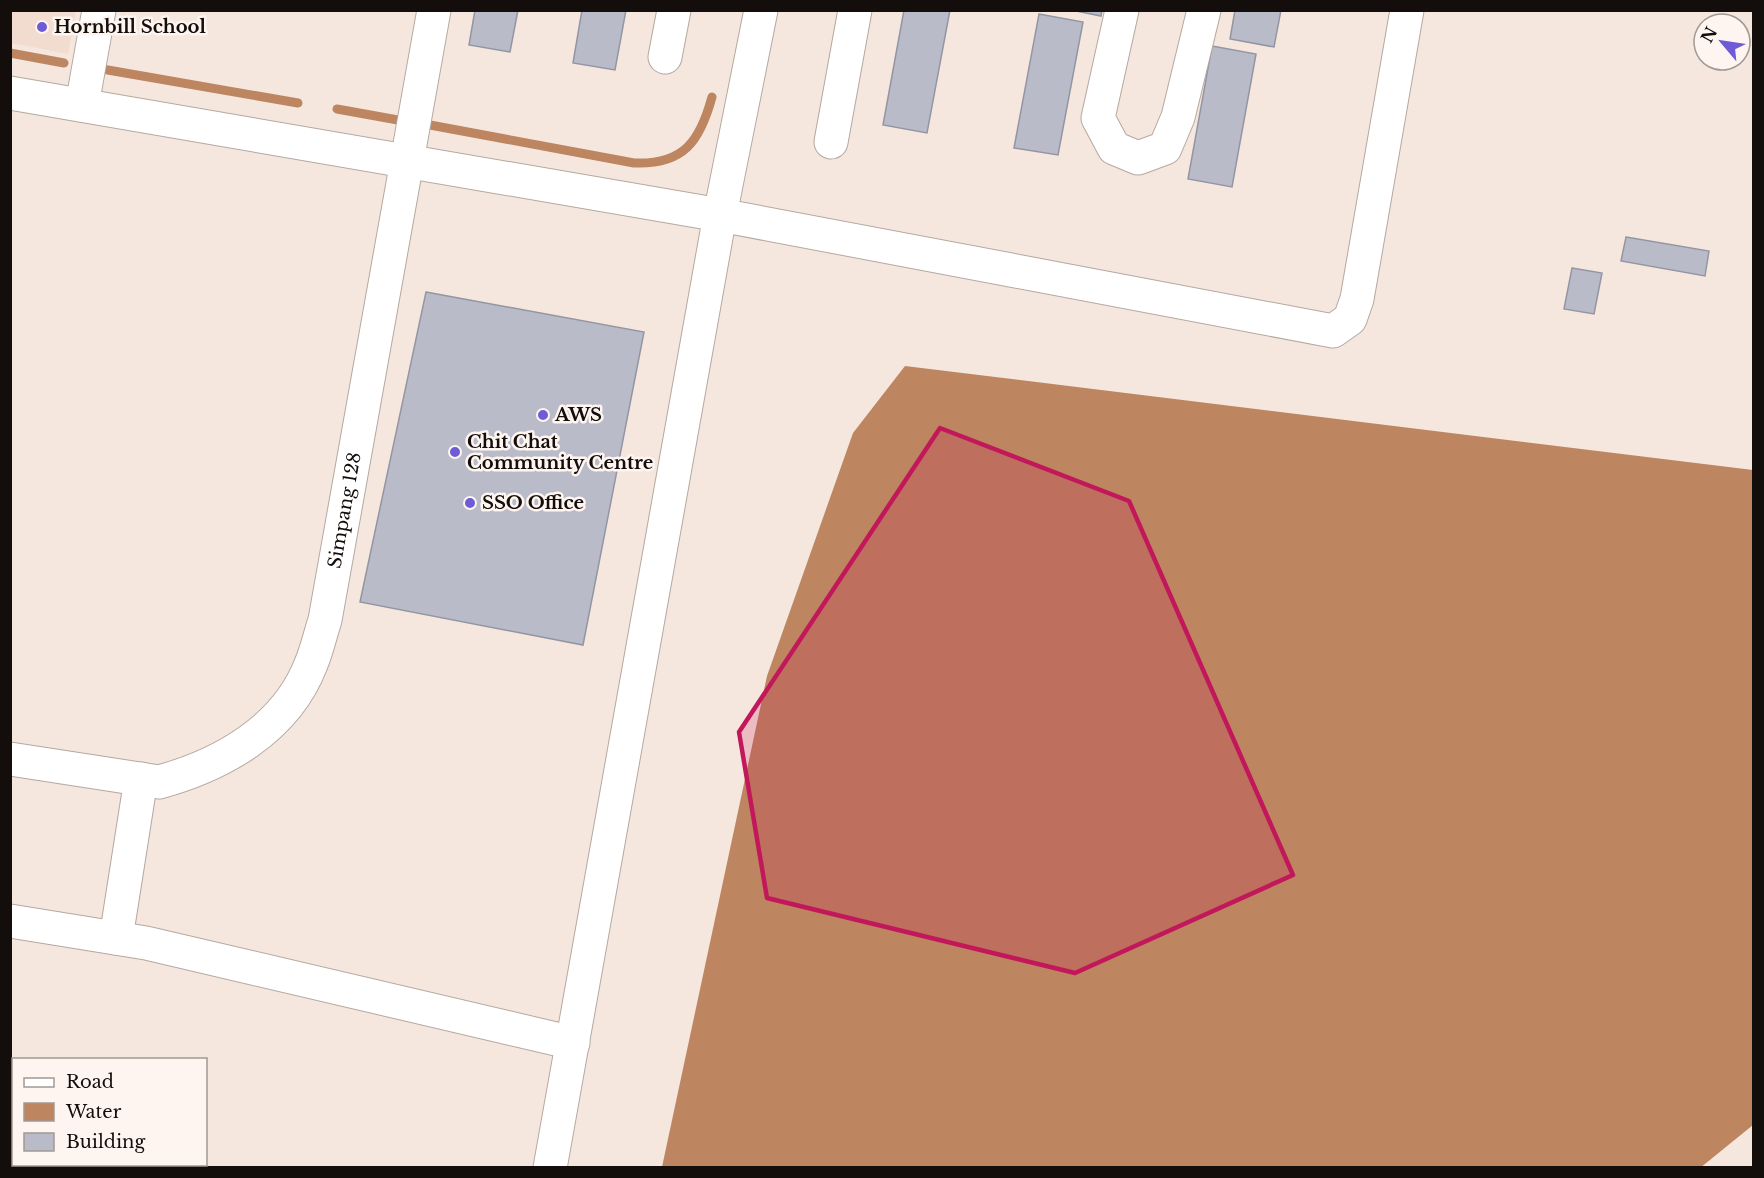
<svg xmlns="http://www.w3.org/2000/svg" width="1764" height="1178" font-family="'Libre Baskerville',serif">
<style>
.built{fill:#f2dccf}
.water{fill:#bd8560}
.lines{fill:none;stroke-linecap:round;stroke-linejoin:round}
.stream{stroke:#bd8560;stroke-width:9}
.building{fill:#babbc9;stroke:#9495a2;stroke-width:1.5}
.minor-casing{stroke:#b5a89f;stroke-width:35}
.minor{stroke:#fff;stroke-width:33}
.marked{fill:#c2185b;fill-opacity:0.2;stroke:#c2185b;stroke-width:4.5;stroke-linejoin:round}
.poi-dot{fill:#6d5cd6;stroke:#fef5f0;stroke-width:2}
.labels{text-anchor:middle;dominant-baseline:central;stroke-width:5;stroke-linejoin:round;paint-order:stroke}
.poi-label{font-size:18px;font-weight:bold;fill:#130e0b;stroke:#fef5f0;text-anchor:start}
.street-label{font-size:18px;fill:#130e0b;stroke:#fef5f0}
</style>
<rect width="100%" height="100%" fill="#f5e7de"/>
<!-- built -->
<path class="built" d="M10,11h66l-8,43 -57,-11z"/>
<!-- water -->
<path class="water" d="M905,366l848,104v655l-53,43 -1038,-1 105,-491 86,-243z"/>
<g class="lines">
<!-- stream -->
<path class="stream" d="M10,53l54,10
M102,69l196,34
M337,109l61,11
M430,125l204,38c50,2 66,-22 78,-66"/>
</g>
<!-- building -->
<path class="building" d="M475,10h43l-8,42 -41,-7z
M582,10h44l-11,60 -42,-7z
M904,10h46l-23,123 -44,-8z
M1071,10h31l-1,6z
M1235,10h46l-7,37 -44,-8z
M1039,14l44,8 -25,133 -44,-7z
M1212,46l44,8 -24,133 -44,-8z
M1626,237l83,14 -4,25 -84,-15z
M1572,268l30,5 -8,41 -30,-5z
M426,292l218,40 -61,313 -223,-43z"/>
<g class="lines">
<!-- minor casing -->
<g class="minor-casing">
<g id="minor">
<path d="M1122,10l-24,108 16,30 24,10 27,-10 13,-31 26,-107"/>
<path d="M665,57l9,-47"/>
<path d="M10,93l710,122 613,116 17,-12 7,-20 50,-289"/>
<path d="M82,105l17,-95"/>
<path d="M831,142l24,-132"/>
<path id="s1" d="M10,759l149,23c63,-17 127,-53 152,-118 6,-14 9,-29 14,-44l109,-610"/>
<path d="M10,921l136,22 427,100"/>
<path d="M116,938l25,-159"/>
<path d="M550,1168l170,-953 41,-205"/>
</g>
</g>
<!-- minor -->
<use href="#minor" class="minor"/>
</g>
<!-- marked area -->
<path class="marked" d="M940,428l189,73 164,374 -218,98 -308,-75 -28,-166z"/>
<!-- markers -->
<g class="poi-dot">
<circle cx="42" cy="27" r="6"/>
<circle cx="543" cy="415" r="6"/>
<circle cx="455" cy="452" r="6"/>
<circle cx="470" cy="503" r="6"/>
</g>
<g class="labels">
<!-- poi labels -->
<g class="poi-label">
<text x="54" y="27">Hornbill School</text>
<text x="555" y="415">AWS</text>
<text x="467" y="442">Chit Chat<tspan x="467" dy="21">Community Centre</tspan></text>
<text x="482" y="503">SSO Office</text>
</g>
<!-- street labels -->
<g class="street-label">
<text stroke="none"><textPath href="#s1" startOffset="508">Simpang 128</textPath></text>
</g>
</g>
<!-- border -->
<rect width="1764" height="1178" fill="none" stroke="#130e0b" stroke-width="24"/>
<!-- legend -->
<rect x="12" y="1058" width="195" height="108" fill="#fef5f0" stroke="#a09994" stroke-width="1.5"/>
<rect x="24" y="1078" width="30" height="9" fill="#ffffff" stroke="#a09994" stroke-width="1.5"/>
<text x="66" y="1088" font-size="18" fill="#130e0b">Road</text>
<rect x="24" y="1103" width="30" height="18" fill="#bd8560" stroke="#a09994" stroke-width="1.5"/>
<text x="66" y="1118" font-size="18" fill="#130e0b">Water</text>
<rect x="24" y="1133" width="30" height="18" fill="#babbc9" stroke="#a09994" stroke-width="1.5"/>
<text x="66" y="1148" font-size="18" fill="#130e0b">Building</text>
<!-- north arrow -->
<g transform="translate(1722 42) rotate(299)"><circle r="28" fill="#fef5f0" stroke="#a09994" stroke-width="1.5"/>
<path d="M0-4.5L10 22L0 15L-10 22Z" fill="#6d5cd6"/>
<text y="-9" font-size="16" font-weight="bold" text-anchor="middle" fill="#130e0b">N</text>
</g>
</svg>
